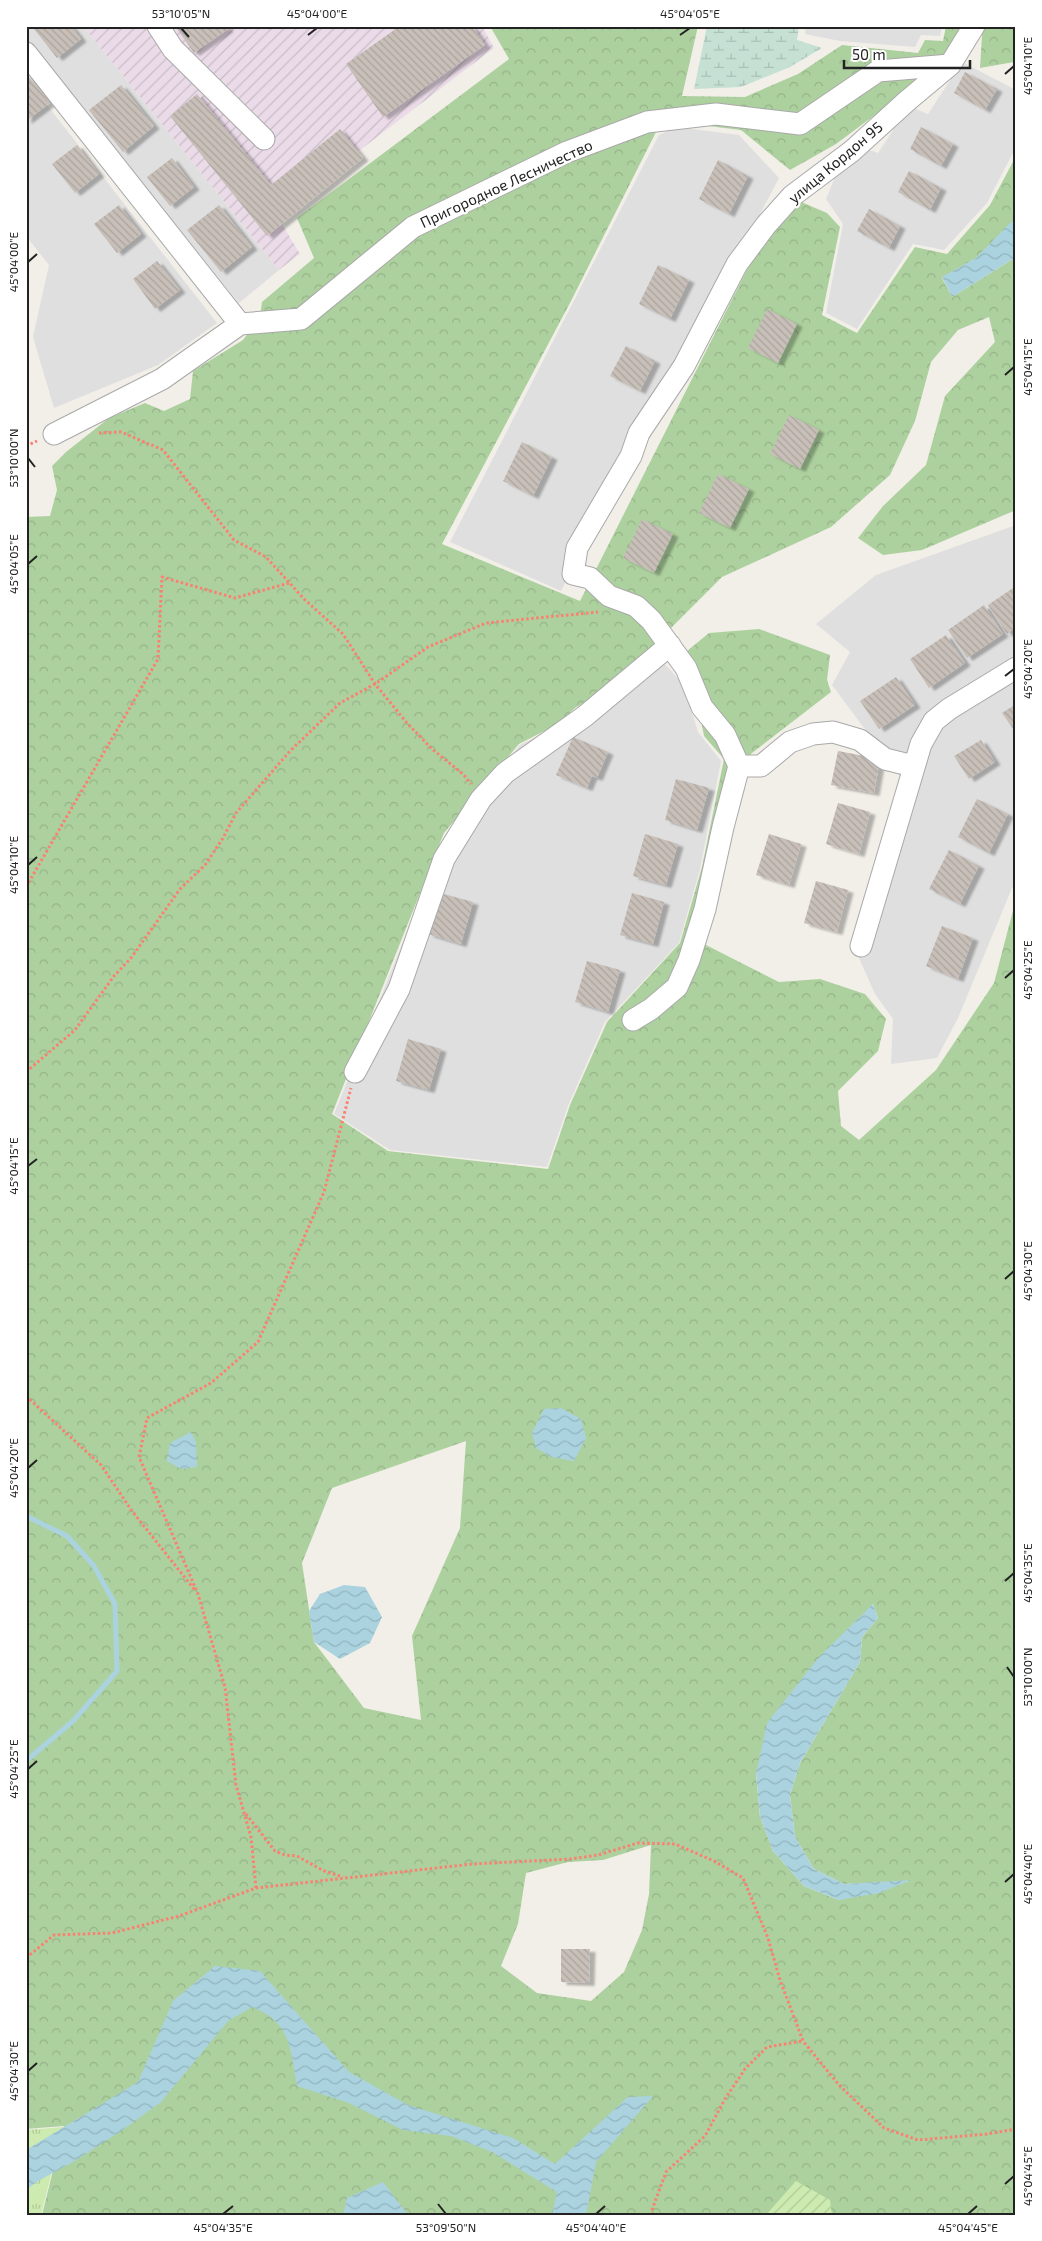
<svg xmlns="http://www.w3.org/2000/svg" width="1042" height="2241" font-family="'Exo 2',sans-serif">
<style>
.residential{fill:#e0dfdf}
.industrial{fill:url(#industrial-furrows)}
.grass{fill:url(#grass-tufts)}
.forest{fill:url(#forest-crowns);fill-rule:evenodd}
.wetland{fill:url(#wetland-marsh)}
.garden{fill:url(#garden-furrows)}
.water{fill:url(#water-waves)}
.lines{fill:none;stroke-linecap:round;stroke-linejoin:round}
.stream{stroke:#aad3df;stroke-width:5}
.building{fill:url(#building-back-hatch);filter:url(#shadow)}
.minor-casing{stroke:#a9a9a9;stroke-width:23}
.path{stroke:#fa8072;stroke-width:3;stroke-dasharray:2.5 2.5;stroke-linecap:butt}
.minor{stroke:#fff;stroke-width:21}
.ticks{fill:none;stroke:#222;stroke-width:2}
.labels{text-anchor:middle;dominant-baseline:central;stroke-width:4.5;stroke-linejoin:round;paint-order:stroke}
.street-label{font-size:15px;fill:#222;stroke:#fff}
.neatline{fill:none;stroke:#222;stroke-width:2}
.ticks-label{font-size:12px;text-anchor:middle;fill:#222}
</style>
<defs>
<pattern id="industrial-furrows" width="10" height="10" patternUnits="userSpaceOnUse" patternTransform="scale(1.25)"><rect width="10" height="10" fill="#ebdbe8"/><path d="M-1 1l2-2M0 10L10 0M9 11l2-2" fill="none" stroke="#c9bcc7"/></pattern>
<pattern id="grass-tufts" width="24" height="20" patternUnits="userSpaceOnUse" patternTransform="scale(1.25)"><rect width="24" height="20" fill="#cdebb0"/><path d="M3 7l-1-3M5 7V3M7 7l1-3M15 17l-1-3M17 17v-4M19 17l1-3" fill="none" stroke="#b0c997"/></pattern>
<pattern id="forest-crowns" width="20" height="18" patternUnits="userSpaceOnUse" patternTransform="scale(1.25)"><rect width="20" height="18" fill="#add19e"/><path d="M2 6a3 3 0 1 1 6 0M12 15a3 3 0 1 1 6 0" fill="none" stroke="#95b388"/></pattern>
<pattern id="wetland-marsh" width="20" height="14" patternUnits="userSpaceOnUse" patternTransform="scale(1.25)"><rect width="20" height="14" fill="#c6e0d4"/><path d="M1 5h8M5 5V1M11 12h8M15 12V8" fill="none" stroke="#aac0b6"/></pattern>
<pattern id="garden-furrows" width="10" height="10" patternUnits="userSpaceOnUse" patternTransform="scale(1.25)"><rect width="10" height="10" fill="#cdebb0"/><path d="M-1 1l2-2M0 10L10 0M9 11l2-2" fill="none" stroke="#b0c997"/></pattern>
<pattern id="water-waves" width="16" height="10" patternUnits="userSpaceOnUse" patternTransform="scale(1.25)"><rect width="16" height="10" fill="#aad3df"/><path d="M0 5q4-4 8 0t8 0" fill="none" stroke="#92b5bf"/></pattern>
<pattern id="building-back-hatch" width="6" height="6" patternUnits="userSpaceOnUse" patternTransform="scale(1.25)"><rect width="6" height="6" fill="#c7bfb8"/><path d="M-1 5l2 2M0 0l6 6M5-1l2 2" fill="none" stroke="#aba49e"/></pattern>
<filter id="shadow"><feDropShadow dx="5.5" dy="3" stdDeviation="1" flood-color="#0004"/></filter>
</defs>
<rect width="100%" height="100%" fill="#f2efe9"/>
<!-- residential -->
<path class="residential" d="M26,26h57l196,244 -40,33 -213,-264z
M806,26h136l-2,10 -19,-1 -6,12 -75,-6 -35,-7z
M962,62l54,28v57l-29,56 -43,47 -31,-6 -56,85 -31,-16 17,-89 -17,-25 23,-56 29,10 31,-47 19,8z
M26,78l191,245 -59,42 -104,43 -21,-71 16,-72 -23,-29z
M677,127l62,8 40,43 -218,413 -111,-49 209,-407z
M1016,525v360l-4,3 -54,130 -21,40 -46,6 2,-45 -18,-25 -21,-47 51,-164 -73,-98 18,-33 -34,-28 60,-49z
M663,662l20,22 15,48 23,29 -21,108 -21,74 -74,79 -37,84 -21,61 -157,-17 -56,-36 112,-280 74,-89 35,-18z"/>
<!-- industrial -->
<path class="industrial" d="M83,26h399l12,22 -218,166 24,40 -21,16z"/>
<!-- grass -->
<path class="grass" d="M63,2127l-22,88h-15v-85z"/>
<!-- forest -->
<path class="forest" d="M490,26h208l-16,70 63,1 53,-23 44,-29 76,8 7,-13 18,1 3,-15h70v38l-2,-2 -34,6 2,-33h-19l-21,30 -106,79 -46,26 -49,-40 -64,-8 -20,8 -86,171 -129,243 138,57 182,-361 37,-39 28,12 13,14 -18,88 35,18 58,-86 32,7 43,-49 26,-49v61l-2,5 -38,36 -34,20 10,19 64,-40v253l-94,40 -39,5 -25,-17 25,-32 43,-41 19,-69 50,-54 -6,-25 -31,13 -27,32 -16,59 -25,54 -59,52 -109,50 -52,52 -13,30 -82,49 -19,17 -37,19 -75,89 -112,281 56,37 160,18 22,-64 37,-83 73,-79 22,-76 22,-108 -20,-23 -9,-47 -25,-24 39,-32 50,-4 71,26 -3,25 4,12 -88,68 -25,86 -12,99 73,37 41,-3 45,15 21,25 -8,32 -40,40 3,35 18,14 77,-70 58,-87 22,-84v1316h-974l22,-89 -38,3v-1612l24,-1 7,-26 -5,-24 14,-14 43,-34 36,-15 19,8 26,-12 3,-28 50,-31 17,-23 2,-15 52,-44 -17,-40 212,-159zM466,1441l-6,87 -48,108 9,84 -57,-12 -50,-66 -12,-79 30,-75zM873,1604l5,14 -16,19 -2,25 -60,101 -10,32 5,42 19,32 30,15 65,-3 -70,19 -35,-14 -31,-35 -13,-34 -4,-44zM651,1845l-2,49 -7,36 -18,42 -33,29 -54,-8 -36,-27 17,-42 8,-51 42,-11 35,-2z"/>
<!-- wetland -->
<path class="wetland" d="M707,26h92l-2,14 25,8 -32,19 -49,20 -47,2z"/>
<!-- garden -->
<path class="garden" d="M796,2181l34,19 2,15h-66z"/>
<!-- water -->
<path class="water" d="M1016,217v40l-64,40 -10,-20 34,-19z
M561,1408l20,11 5,19 -12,23 -23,-4 -15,-9 -4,-15 12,-24z
M191,1432l5,10 1,25 -16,2 -14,-8 3,-18z
M344,1585l21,2 17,30 -12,26 -30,16 -26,-17 -5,-31 11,-17z
M873,1604l5,14 -16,19 -2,25 -60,101 -10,32 5,42 19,32 30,15 67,-4 -32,13 -40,7 -35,-14 -31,-35 -13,-34 -4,-44 11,-50 51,-65z
M215,1966l45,5 89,101 59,33 105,33 42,26 73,-67 25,-1 -57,66 -10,53h-34l5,-23 -65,-40 -41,-16 -48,-6 -54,-27 -52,-17c-7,-37 -5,-63 -45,-79l-24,14 -67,81 -40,29 -48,31 -35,19 -12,9v-40l112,-68 35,-81z
M383,2182l25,33h-65l4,-17z"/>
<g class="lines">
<!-- stream -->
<path class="stream" d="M26,1516l41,20 27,30 21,38 2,67 -44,50 -47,40"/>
</g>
<!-- building -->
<path class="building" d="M38,26h33l10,13 -24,19 -23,-29z
M175,26h51l2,3 -34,24z
M400,26h72l13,19 -102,72 -37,-53z
M965,72l32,17 -12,21 -31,-17z
M27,74l23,29 -24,18v-46z
M121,85l33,41 -31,26 -34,-42z
M197,94l74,91 69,-56 23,29 -96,78 -97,-120z
M921,127l32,17 -12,22 -31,-17z
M77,145l22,29 -24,19 -23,-29z
M172,158l22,29 -24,19 -23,-29z
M718,160l30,16 -19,38 -30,-15z
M909,171l32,17 -11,22 -32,-18z
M119,205l22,29 -24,19 -23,-29z
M219,205l33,42 -31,25 -34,-42z
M869,209l31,17 -11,22 -32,-17z
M157,261l23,29 -25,19 -22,-30z
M658,265l31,15 -19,39 -31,-15z
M767,309l30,15 -19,39 -30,-15z
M626,346l29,15 -15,30 -30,-15z
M789,415l30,15 -19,39 -30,-15z
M522,442l30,15 -19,39 -30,-15z
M718,474l31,15 -19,39 -31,-15z
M642,519l31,15 -19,39 -31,-15z
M1016,586v41l-9,7 -19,-29z
M984,605l19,29 -36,24 -19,-28z
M946,635l19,28 -36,25 -19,-29z
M896,677l19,28 -36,24 -19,-28z
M1016,704v29l-14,-20z
M573,737l35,15 -11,26 -5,-2 -5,12 -31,-13z
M981,740l14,22 -26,17 -15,-23z
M838,751l42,8 -6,34 -43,-8z
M676,779l33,9 -12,42 -32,-10z
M977,799l31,15 -19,39 -31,-16z
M838,803l32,9 -11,42 -33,-10z
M645,834l33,10 -12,41 -33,-9z
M769,834l32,10 -12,41 -33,-10z
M949,850l30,16 -19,38 -31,-15z
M816,881l32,9 -11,42 -33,-9z
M440,893l33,9 -12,42 -33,-10z
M632,893l32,9 -11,42 -33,-9z
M942,926l31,12 -15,41 -32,-13z
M587,961l33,9 -12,42 -33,-10z
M408,1039l33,10 -12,41 -33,-9z
M561,1949h29l-1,34 -28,-1z"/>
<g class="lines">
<!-- minor casing -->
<g class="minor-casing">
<path id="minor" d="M158,26l15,23 91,90
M26,53l214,271
M240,324l61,-5 112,-92 154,-75 80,-30 69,-8 84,10 78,-53 72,-6
M54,434l108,-55 78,-55
M739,766h22l29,-24 23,-8 20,-2 27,8 25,19 28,7
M861,946l60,-202 13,-23 15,-12 67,-41
M633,1020l18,-11 26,-22 12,-27 16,-51 18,-82 16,-61 -14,-31 -23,-28 -16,-39 -35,-48 -15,-14 -27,-10 -19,-18 -17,-4 4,-26 54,-92 8,-23 45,-67 53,-102 29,-39 26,-29 60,-45 55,-50 43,-36 24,-39
M355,1072l44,-83 45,-130 37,-60 24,-26 80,-57 85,-71"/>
</g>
<!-- path -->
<path class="path" d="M99,433l22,-1 42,18 71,90 32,17 39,43 38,34 32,50 32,39 25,26 31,25 8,10
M26,446l11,-5
M26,887l132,-228 4,-82 73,21 54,-15
M26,1072l49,-42 39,-54 17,-18 49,-69 25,-24 18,-27 13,-25 54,-62 50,-48 35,-19 53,-37 58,-24 112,-11
M26,1396l75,69 31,46 62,78
M246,1814l29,37 10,4 12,1 27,15 19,6
M256,1888l-5,-51 -15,-52 -11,-98 -27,-93 -59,-137 8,-39 64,-35 47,-41 66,-150 27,-104
M26,1958l28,-23 58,-2 67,-17 77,-28 216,-24 98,-5 28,-4 40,-12 37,1 39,17 29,17 25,60 12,42 23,61 36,44 45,43 34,12 69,-6 29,-5
M653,2215l-1,-5 14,-38 39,-36 20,-37 20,-30 22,-22 36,-6"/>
<!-- minor -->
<use href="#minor" class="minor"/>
</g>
<!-- ticks -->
<path class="ticks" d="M181,28l8,9M308,35l9,-7M680,35l10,-7M1005,74l9,-8M28,262l9,-8M1005,375l9,-8M28,458l7,9M28,564l9,-8M1005,676l9,-7M28,865l9,-8M1005,978l9,-8M28,1166l9,-7M1005,1279l9,-8M28,1468l9,-8M1005,1581l9,-8M1007,1667l7,10M28,1769l9,-8M1005,1882l9,-8M28,2071l9,-8M1005,2184l9,-8M438,2204l8,10M223,2214l10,-8M596,2214l9,-8M968,2214l9,-8"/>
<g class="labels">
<!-- street labels -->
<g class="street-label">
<text transform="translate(835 162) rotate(-40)">улица Кордон 95</text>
<text transform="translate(506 183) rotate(-25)">Пригородное Лесничество</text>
</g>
</g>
<!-- border -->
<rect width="1042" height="2241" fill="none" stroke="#ffffff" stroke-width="55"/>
<!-- scale -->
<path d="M844 60v8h126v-8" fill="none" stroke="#222222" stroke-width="2.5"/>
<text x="852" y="60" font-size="15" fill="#222222" stroke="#ffffff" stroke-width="4" paint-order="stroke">50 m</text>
<rect x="28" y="28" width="986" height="2186" class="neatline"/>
<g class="ticks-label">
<text x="181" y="18">53°10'05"N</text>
<text x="317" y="18">45°04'00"E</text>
<text x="690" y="18">45°04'05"E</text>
<text transform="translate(1028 66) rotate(-90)" y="4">45°04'10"E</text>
<text transform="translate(14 262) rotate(-90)" y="4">45°04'00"E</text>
<text transform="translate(1028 367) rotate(-90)" y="4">45°04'15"E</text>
<text transform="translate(14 458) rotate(-90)" y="4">53°10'00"N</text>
<text transform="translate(14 564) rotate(-90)" y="4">45°04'05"E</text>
<text transform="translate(1028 669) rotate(-90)" y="4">45°04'20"E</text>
<text transform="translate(14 865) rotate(-90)" y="4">45°04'10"E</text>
<text transform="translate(1028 970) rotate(-90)" y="4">45°04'25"E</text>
<text transform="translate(14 1166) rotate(-90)" y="4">45°04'15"E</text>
<text transform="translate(1028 1271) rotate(-90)" y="4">45°04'30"E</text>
<text transform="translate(14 1468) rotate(-90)" y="4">45°04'20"E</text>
<text transform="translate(1028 1573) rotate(-90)" y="4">45°04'35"E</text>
<text transform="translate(1028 1677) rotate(-90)" y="4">53°10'00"N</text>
<text transform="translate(14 1769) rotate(-90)" y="4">45°04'25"E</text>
<text transform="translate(1028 1874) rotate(-90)" y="4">45°04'40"E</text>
<text transform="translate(14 2071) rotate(-90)" y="4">45°04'30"E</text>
<text transform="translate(1028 2176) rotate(-90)" y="4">45°04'45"E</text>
<text x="223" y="2232">45°04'35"E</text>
<text x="446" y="2232">53°09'50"N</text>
<text x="596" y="2232">45°04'40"E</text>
<text x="968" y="2232">45°04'45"E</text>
</g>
</svg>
